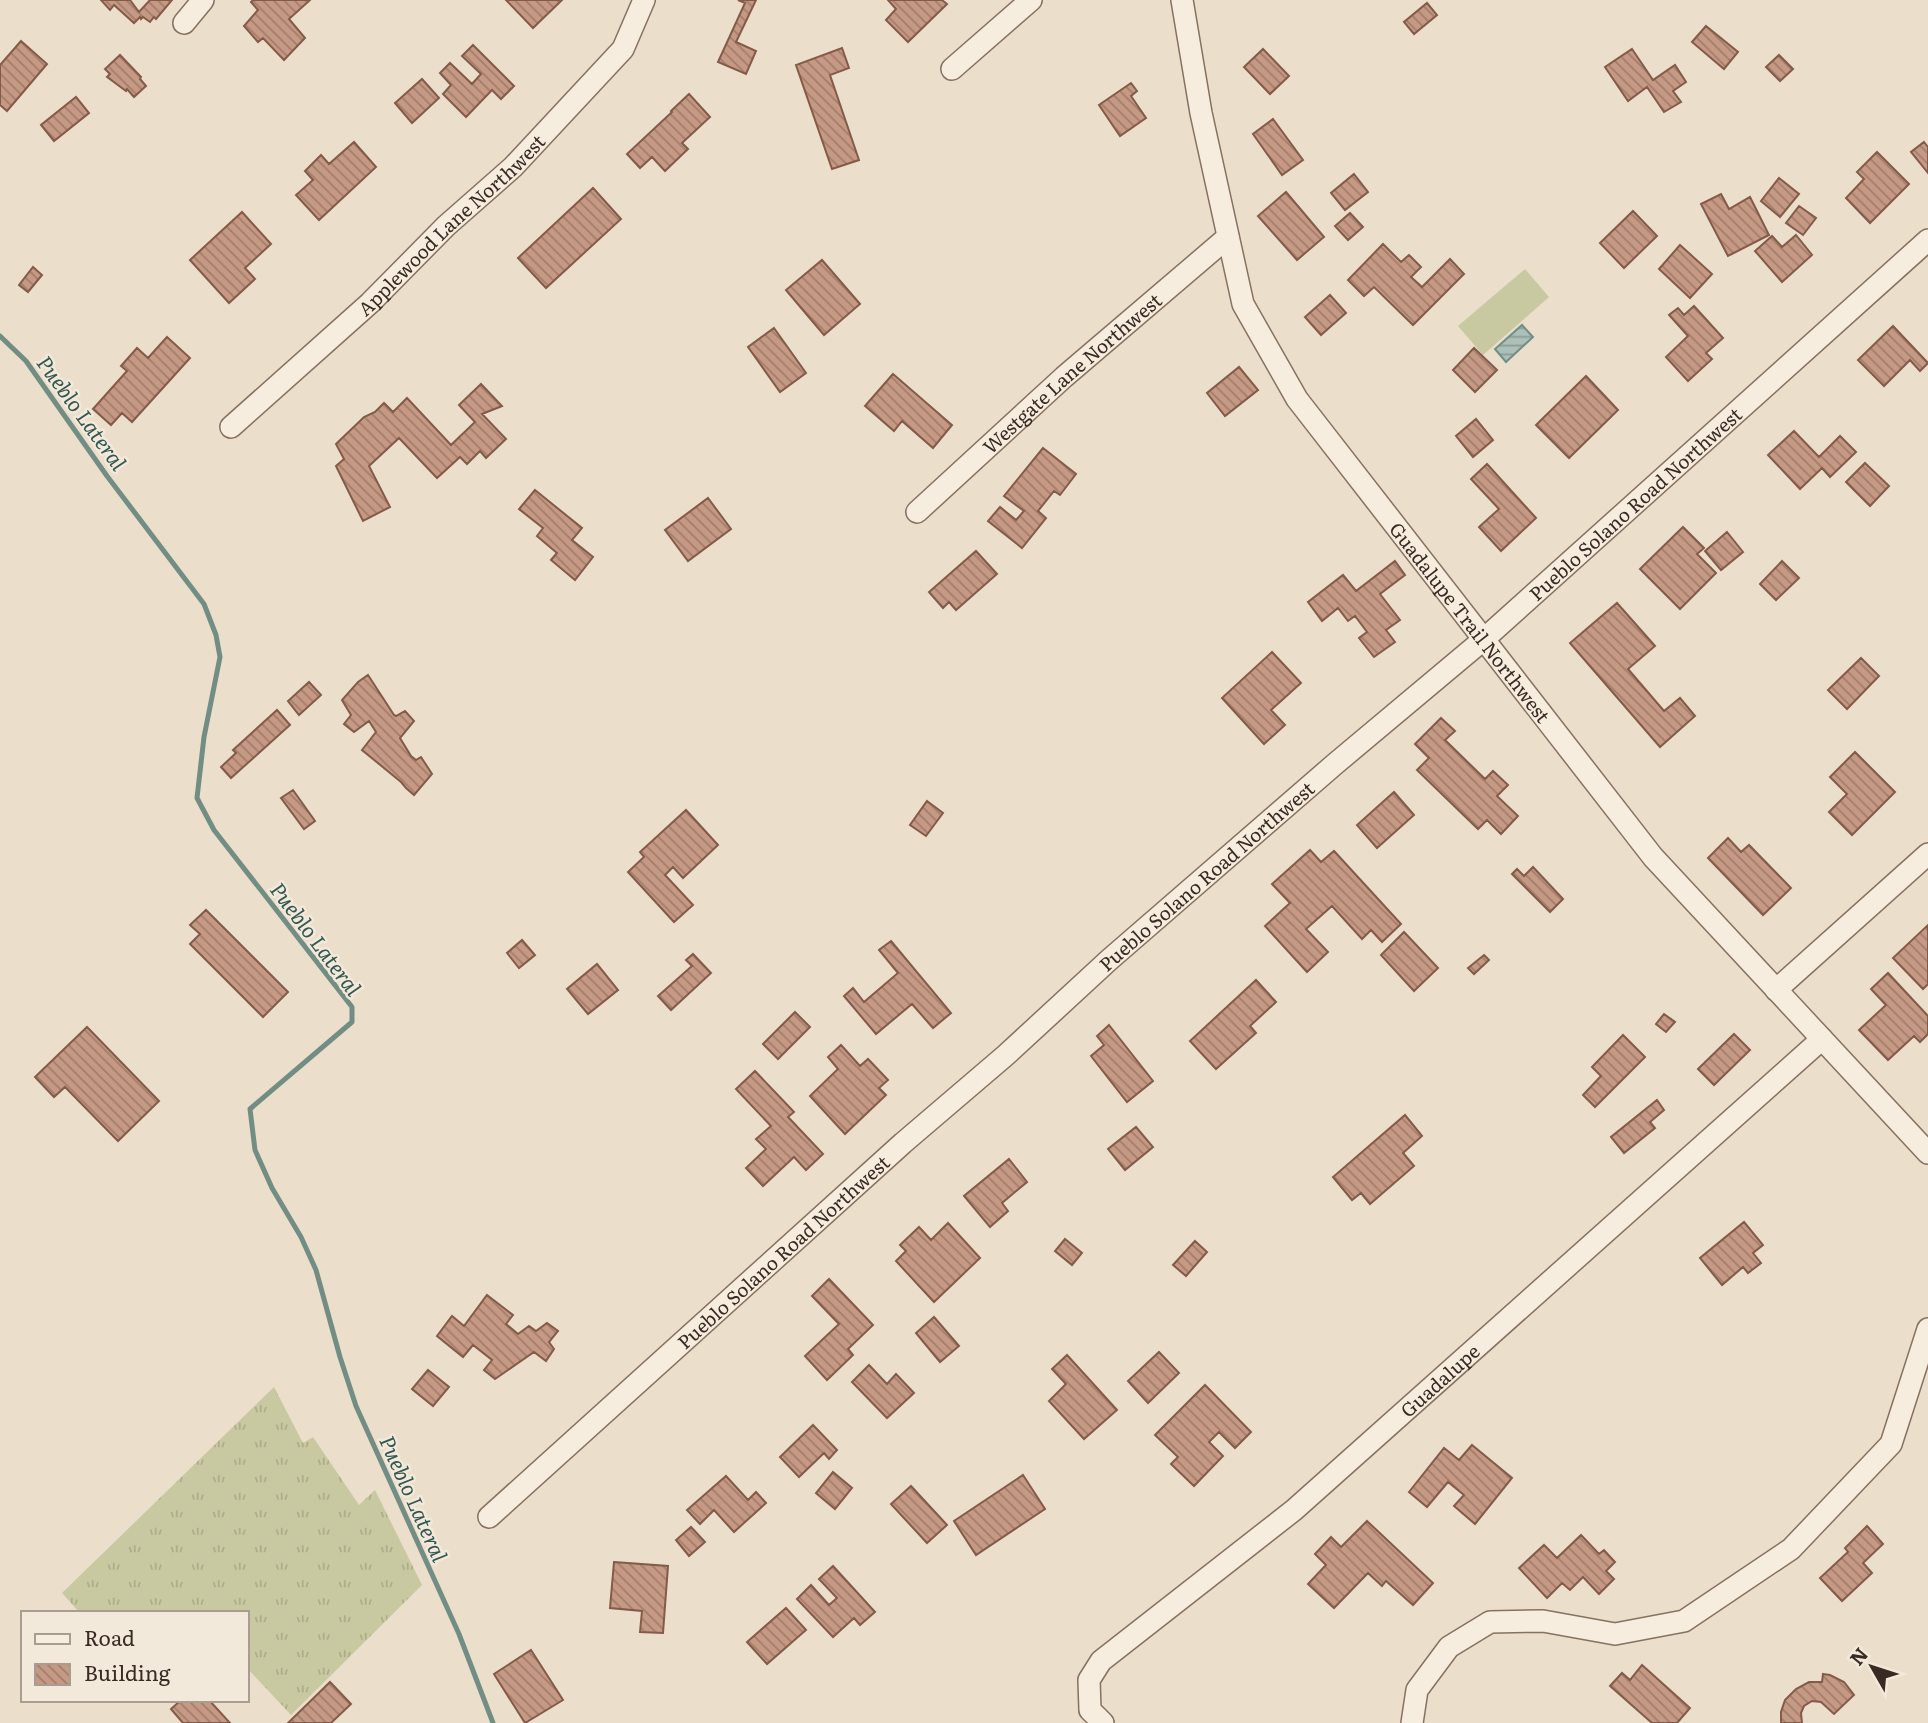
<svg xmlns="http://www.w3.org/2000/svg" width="1928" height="1723" font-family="Literata,serif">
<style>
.grass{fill:url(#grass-tufts)}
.pitch{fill:#c8c9a0}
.water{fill:url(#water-rules);stroke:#728e84;stroke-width:2}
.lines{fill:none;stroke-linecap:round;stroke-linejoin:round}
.stream{stroke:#728e84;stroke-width:5}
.building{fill:url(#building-back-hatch);stroke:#845a49;stroke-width:2}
.minor-casing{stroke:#877161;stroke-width:24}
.minor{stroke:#f6edde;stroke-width:21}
.labels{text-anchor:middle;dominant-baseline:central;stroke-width:5;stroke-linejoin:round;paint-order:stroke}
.street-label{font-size:19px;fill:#392b23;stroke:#f3e9da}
.water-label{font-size:21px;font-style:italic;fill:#335751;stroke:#f3e9da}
</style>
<defs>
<pattern id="grass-tufts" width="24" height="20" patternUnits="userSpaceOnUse" patternTransform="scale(1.75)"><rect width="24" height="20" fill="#c8c9a0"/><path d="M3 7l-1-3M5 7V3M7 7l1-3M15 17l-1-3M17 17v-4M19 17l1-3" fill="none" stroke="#adad8a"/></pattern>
<pattern id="water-rules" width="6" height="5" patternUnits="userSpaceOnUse" patternTransform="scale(1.75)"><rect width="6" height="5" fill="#abc0b8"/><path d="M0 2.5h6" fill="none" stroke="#8c9c95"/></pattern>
<pattern id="building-back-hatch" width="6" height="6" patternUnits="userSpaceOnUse" patternTransform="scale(1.75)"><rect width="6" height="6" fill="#c69985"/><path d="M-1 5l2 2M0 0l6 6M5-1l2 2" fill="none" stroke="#a27d6c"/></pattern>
</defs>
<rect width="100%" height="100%" fill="#ebdecb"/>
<!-- grass -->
<path class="grass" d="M274,1387l29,56 10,-6 46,68 16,-15 47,95 -131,130 -44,-47v-55h-167l-18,-20z"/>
<!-- pitch -->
<path class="pitch" d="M1525,269l24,28 -66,58 -25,-29z"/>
<!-- water -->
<path class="water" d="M1522,325l11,12 -27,25 -11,-13z"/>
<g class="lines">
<!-- stream -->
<path class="stream" d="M0,336l26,25 81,115 97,128 12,31 4,22 -16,80 -7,61 17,32 138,177v15l-102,87 5,41 17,38 29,49 15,33 24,87 16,49 103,228 34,89"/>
</g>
<!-- building -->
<path class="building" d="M101,0h29l9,12 11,-12h22l-16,19 -2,-2 -4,5 -7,-5 -2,2 -1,-2 -6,6 -20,-18 -4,5z
M253,0h57l-21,19 16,19 -21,22 -21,-22 -5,4 -14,-16 14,-16 -7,-8z
M506,0h56l-29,28z
M738,0h18l-20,42 20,9 -10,23 -28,-12 27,-59z
M888,0h54l5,4 -39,38 -22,-22 10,-11z
M1427,3l10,12 -23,19 -10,-12z
M1706,26l32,26 -14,17 -32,-27z
M21,41l26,23 -40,47 -7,-6v-40z
M473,45l41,41 -13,13 -9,-9 -26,27 -23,-23 8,-9 -11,-12 10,-10 22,21 9,-10 -19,-18z
M842,48l7,20 -19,7 29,85 -27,9 -36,-104z
M1263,49l26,27 -19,18 -26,-27z
M1632,49l21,31 22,-15 11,17 -13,9 8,11 -17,10 -17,-25 -19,14 -23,-34z
M120,55l21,22 -1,2 6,7 -12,11 -7,-8 -1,2 -19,-14 3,-3 -5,-5z
M1779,55l14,14 -13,12 -14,-14z
M422,79l17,19 -27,25 -17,-20z
M1131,83l6,8 -6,5 15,22 -26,18 -21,-31z
M689,94l21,23 -28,26 6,6 -23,22 -13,-14 -12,11 -13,-14 45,-42 -1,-1z
M76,97l13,16 -35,28 -13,-16z
M1273,119l30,41 -21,15 -29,-41z
M354,142l22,25 -57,53 -23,-25 17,-15 -8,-9 16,-16 8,9z
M1924,142l4,5v26l-17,-21z
M1877,152l32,32 -39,39 -24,-25 18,-19 -7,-7z
M1354,174l14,18 -23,18 -14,-17z
M1779,178l20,16 -19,23 -19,-16z
M593,188l28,31 -75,69 -28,-30z
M1286,192l38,45 -27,23 -39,-44z
M1721,194l8,15 21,-12 19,38 -41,21 -27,-52z
M1799,206l17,12 -13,17 -17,-12z
M1633,211l24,25 -33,32 -24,-25z
M242,212l29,32 -26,24 10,11 -26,24 -39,-43z
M1350,213l13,14 -15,13 -13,-14z
M1796,235l16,20 -30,27 -27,-31 17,-15 10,11z
M1383,244l18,18 8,-7 12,12 -10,10 11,10 28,-28 14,15 -51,51 -39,-38 -10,9 -16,-16z
M1680,245l32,29 -22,24 -31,-29z
M822,260l38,44 -36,31 -38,-45z
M33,267l9,8 -14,17 -9,-7z
M1330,295l16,18 -25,22 -16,-18z
M1694,306l29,32 -17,15 6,6 -24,22 -22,-24 22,-21 -19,-21 9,-7 6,7z
M1893,326l35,37 -8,8 -10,-11 -26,26 -26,-26z
M774,328l32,45 -26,19 -32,-45z
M167,337l23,21 -58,64 -10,-9 -11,12 -18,-16 34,-38 -6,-5 16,-18 11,10z
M1474,348l23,22 -22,22 -22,-22z
M1239,367l19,23 -33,26 -18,-23z
M893,374l59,51 -19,23 -31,-27 -8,10 -29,-25z
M1586,376l32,34 -49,48 -33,-33z
M481,384l21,22 -20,8 24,25 -20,19 -6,-7 -13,13 -7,-7 -23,21 -38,-40 -30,28 21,41 -27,14 -27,-55 8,-7 -8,-15 28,-27 11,-5 9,-9 9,9 14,-14 44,47 24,-23 -16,-17z
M1476,419l17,21 -20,17 -17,-21z
M1794,431l25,26 21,-21 16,16 -26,25 -8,-9 -22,21 -32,-34z
M1043,448l33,26 -16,21 -6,-4 -16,20 8,7 -24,30 -34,-27 12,-14 16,13 8,-9 -20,-15z
M1865,463l24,23 -19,20 -24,-24z
M1487,464l49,54 -35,33 -22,-24 20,-18 -28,-30z
M535,490l47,38 -10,12 21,17 -18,23 -24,-20 6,-7 -20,-17 6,-8 -24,-19z
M708,498l23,31 -43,32 -23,-31z
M1683,527l21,21 -7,6 19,19 -36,36 -40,-40z
M1727,532l16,20 -22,18 -16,-19z
M976,551l21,23 -41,36 -7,-8 -6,6 -14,-16z
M1395,561l10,14 -25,19 20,26 -14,10 9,12 -21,15 -15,-19 8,-6 -12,-16 -7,5 -10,-13 -16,13 -14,-19 35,-27 13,16z
M1782,561l17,17 -23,22 -16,-16z
M1617,603l38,43 -27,23 36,42 16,-13 15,18 -35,31 -90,-104z
M1272,652l29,31 -30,27 14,15 -21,19 -42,-46z
M1861,658l18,18 -32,33 -19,-19z
M368,675l26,40 2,1 9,-5 9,10 -14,17 11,18 5,4 5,-3 11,17 -18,21 -8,-7 -5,-6 -39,-32 14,-18 -7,-11 -15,11 -10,-8 7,-9 -9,-15 16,-18z
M309,682l12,13 -22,20 -11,-14z
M277,710l13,15 -59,53 -10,-11 15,-14 -3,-3z
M1441,718l14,13 -10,9 40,39 8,-8 15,14 -11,11 21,20 -17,18 -14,-14 -9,9 -61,-59 12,-12 -14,-14z
M1855,752l40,40 -43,43 -23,-23 18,-18 -17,-17z
M293,790l22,31 -11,8 -23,-31z
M1394,792l20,23 -37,33 -20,-23z
M927,801l16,12 -17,23 -16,-11z
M686,810l32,35 -35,33 -10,-11 -8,8 28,30 -19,17 -46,-50 16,-15 -4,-5z
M1728,838l13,14 8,-7 42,43 -28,27 -55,-57z
M1310,850l11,12 13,-11 67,73 -19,18 -11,-12 -9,9 -30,-33 -26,23 22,23 -21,20 -42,-46 25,-23 -18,-19z
M1533,867l30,32 -13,13 -38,-38 5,-5 7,7z
M206,910l82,82 -25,25 -73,-73 10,-10 -10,-9z
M1928,925v59l-5,5 -30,-31z
M1404,932l34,36 -24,23 -33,-36z
M522,940l13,15 -16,13 -12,-15z
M891,941l60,72 -18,15 -21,-24 -36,30 -32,-38 9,-8 11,14 34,-29 -19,-23z
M693,954l18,19 -40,37 -13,-14 34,-30 -6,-6z
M1484,955l5,5 -15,14 -6,-6z
M597,964l21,26 -30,24 -21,-25z
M1888,973l40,43v18l-8,8 -6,-6 -26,24 -29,-30 27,-25 -15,-16z
M1256,980l20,22 -26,24 6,7 -40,36 -26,-28z
M795,1012l15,15 -32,32 -15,-15z
M1664,1014l11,8 -9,10 -10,-8z
M1109,1025l44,56 -26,21 -36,-46 13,-11 -7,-9z
M87,1027l72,74 -41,40 -53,-54 -11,10 -19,-20z
M1734,1034l16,16 -36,35 -16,-16z
M1623,1035l22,22 -50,50 -12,-12 18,-19 -9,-9z
M841,1045l19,21 8,-7 20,21 -9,8 7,7 -41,39 -35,-38 28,-27 -10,-12z
M755,1071l39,41 -6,5 35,37 -17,16 -12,-13 -31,29 -17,-18 20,-19 -10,-10 15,-13 -35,-37z
M1657,1100l7,10 -14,12 5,6 -31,25 -13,-16z
M1405,1115l17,21 -19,17 11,13 -44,38 -9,-11 -9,7 -19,-23z
M1136,1127l17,20 -28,23 -17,-21z
M1009,1159l18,23 -25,21 6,8 -18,16 -26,-31z
M1744,1222l19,23 -10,8 8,10 -13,10 -5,-6 -21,18 -22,-27z
M948,1223l32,35 -46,44 -38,-41 10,-10 -6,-6 19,-18 12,13z
M1065,1239l17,14 -10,12 -17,-14z
M1195,1241l12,11 -21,24 -13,-11z
M829,1279l44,46 -25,24 5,6 -26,25 -22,-24 34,-32 -27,-28z
M487,1295l26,20 -7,9 12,10 11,-8 7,5 11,-8 11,8 -9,11 5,7 -8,12 -12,-9 -39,27 -11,-9 8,-10 -19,-15 -10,12 -26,-21 15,-20 12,10z
M934,1317l25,29 -19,16 -24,-29z
M1159,1352l20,21 -31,30 -20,-22z
M1067,1355l50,55 -33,29 -35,-38 17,-17 -14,-15z
M869,1365l18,19 9,-10 18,19 -27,25 -35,-36z
M428,1370l21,17 -16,19 -21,-17z
M1205,1385l46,47 -16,16 -16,-16 -10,10 14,14 -29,30 -23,-22 7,-7 -23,-22z
M813,1425l24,25 -8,9 -5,-6 -25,24 -19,-20z
M1472,1445l40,33 -37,46 -21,-18 10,-11 -16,-13 -21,25 -18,-15 35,-44 15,12z
M833,1472l19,16 -17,21 -19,-16z
M1023,1475l22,34 -69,46 -22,-34z
M726,1476l22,24 8,-8 10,11 -32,29 -20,-22 -14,14 -13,-14z
M911,1486l36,39 -20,18 -36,-39z
M1367,1521l66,62 -20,22 -27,-24 -4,5 -14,-13 -34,35 -26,-24 18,-19 -11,-11 16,-17 10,10z
M1867,1526l16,18 -20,19 9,10 -30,28 -22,-23 28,-26 -3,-4z
M691,1527l14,15 -16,14 -13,-16z
M1581,1535l18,19 5,-4 11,12 -9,9 8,8 -15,15 -16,-17 -13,13 -8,-7 -15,15 -28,-30 25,-23 13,13z
M614,1562l54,4 -5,67 -23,-1 2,-21 -32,-3z
M833,1566l42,46 -15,13 -6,-7 -21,19 -36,-38 14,-14 18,20 8,-7 -18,-19z
M786,1608l20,22 -39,34 -20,-22z
M531,1650l32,50 -38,23 -31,-49z
M1642,1665l48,43 -13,15h-25l-42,-37 12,-13 8,7z
M1823,1674l7,1 14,7 10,13 -20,19 -13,-12 -9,-1 -8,5 -3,7 1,10h-21v-11l4,-12 11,-11 13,-7h13z
M330,1682l21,22 -20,19h-43z
M181,1700h28l21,23h-47l-12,-14z"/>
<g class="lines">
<!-- minor casing -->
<g class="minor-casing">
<g id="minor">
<path id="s1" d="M1182,0l19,113 42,191 54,95 356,458 275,296"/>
<path d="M184,23l19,-23"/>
<path d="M952,69l79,-69"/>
<path id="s2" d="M231,427l139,-124 76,-77 67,-59 110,-118 21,-49"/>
<path id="s3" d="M917,512l147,-135 164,-140"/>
<path d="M1776,990l152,-136"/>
<path id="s4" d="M489,1517l414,-374 103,-88 103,-95 226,-196 148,-124 445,-400"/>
<path id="s5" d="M1103,1723l-13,-13 -1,-30 12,-19 193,-151 528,-471"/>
<path d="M1412,1723l5,-33 32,-43 41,-25 53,-1 72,13 69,-13 107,-72 100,-105 37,-115"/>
</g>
</g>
<!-- minor -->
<use href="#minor" class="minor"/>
</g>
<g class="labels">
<!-- street labels -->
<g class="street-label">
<text stroke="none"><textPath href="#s2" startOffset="299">Applewood Lane Northwest</textPath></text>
<text stroke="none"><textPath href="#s3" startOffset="208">Westgate Lane Northwest</textPath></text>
<text stroke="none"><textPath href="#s4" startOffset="1530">Pueblo Solano Road Northwest</textPath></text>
<text stroke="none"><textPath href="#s1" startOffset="702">Guadalupe Trail Northwest</textPath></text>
<text stroke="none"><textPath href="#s4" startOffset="962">Pueblo Solano Road Northwest</textPath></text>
<text stroke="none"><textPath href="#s4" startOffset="396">Pueblo Solano Road Northwest</textPath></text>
<text stroke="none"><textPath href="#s5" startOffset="511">Guadalupe</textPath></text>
</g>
<!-- water labels -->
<g class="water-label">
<text transform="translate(83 412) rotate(54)">Pueblo Lateral</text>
<text transform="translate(317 938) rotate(53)">Pueblo Lateral</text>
<text transform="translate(415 1498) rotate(66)">Pueblo Lateral</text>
</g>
</g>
<!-- legend -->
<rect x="21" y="1611" width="228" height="91" fill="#f3e9da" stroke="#a99d91" stroke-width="2"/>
<rect x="35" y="1634" width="35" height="10" fill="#f6edde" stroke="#a99d91" stroke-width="2"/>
<text x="84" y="1646" font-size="21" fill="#392b23">Road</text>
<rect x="35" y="1664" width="35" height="21" fill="url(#building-back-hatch)" stroke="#a99d91" stroke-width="2"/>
<text x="84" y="1681" font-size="21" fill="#392b23">Building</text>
<!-- north arrow -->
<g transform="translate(1872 1667) rotate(309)" stroke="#f3e9da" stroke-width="5" paint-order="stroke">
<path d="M0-5L12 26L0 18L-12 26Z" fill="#392b23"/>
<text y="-10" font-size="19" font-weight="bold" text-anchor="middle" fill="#392b23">N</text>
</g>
</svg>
